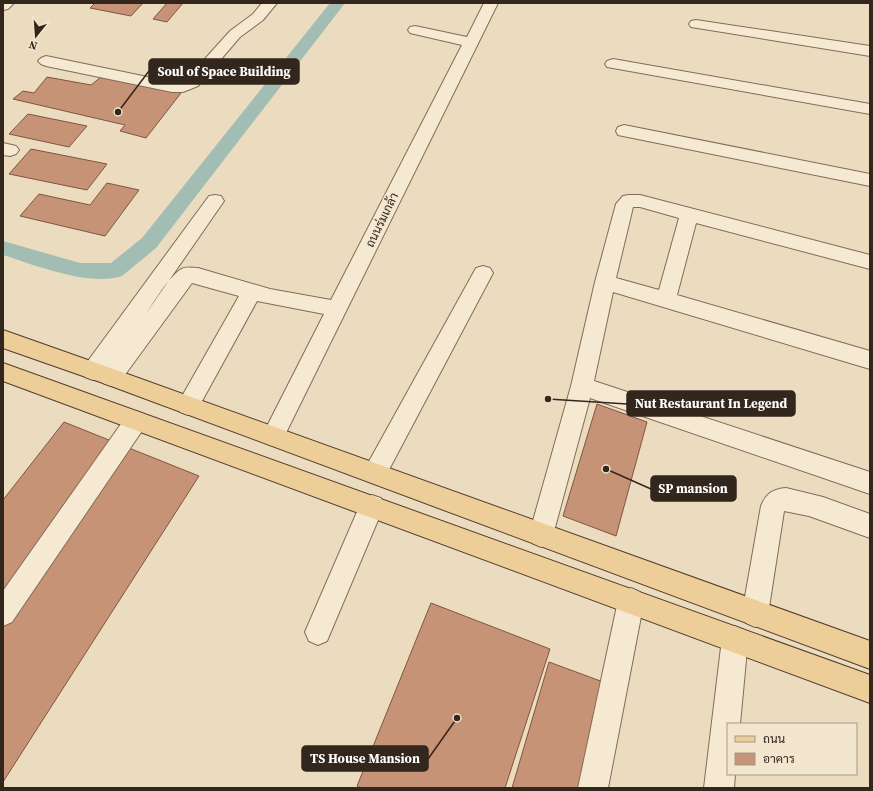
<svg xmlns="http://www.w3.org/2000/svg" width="873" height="791" font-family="'Source Serif 4',Sarabun,serif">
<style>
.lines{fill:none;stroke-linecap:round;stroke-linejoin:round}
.canal{fill:#a2bdb3;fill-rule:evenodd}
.building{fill:#c79377;stroke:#805540}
.minor-casing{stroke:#826c59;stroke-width:2}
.major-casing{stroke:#503b2d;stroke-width:2}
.minor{fill:#f6e9d2;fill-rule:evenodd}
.major{fill:#edcd98;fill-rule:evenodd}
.labels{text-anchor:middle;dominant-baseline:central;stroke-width:3;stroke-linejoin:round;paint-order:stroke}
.street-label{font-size:12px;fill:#33261c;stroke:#f3e6ce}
.leader{fill:none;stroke:#33261c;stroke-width:1.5}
.callout-dot{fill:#33261c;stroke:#f3e6ce;stroke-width:1.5}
.callout{fill:#33261c;stroke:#33261c;stroke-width:1.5}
.callout-label{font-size:13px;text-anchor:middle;font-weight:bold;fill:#fff}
</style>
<rect width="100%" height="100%" fill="#ebdbbf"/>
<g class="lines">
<!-- canal -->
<path class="canal" d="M330,3h15l-189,245 -34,28c-33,11 -87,-11 -119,-21v-14l77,22h31l31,-25z"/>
</g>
<!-- building -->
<path class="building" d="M95,3h48l-12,13 -41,-8z
M167,3h16l-16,19 -14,-3z
M47,77l44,8 10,-8 80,16 -35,45 -26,-7 5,-6 -112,-26 10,-8 11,2z
M28,114l59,12 -18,21 -60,-13z
M31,149l76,15 -20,26 -78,-16z
M107,183l32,7 -34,46 -85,-20 19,-22 51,11z
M597,404l50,18 -31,114 -53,-20z
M64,422l135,54 -196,306v-282z
M431,603l119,46 -45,139h-144l-4,-2z
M549,662l57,21 -24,105h-70z"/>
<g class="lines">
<!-- minor casing -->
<g class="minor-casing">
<path id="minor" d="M3,3h11l-6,6 -5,1z
M262,3h15l-14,17 -23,17 -42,49 -15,6h-11l-126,-26 -5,-2 -3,-3 3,-3 5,-2 126,26h9l5,-2 44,-49 23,-17z
M484,3h14l-217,440 -8,3 -8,-3 -3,-7 62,-122 -67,-13 -61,111 -8,3 -8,-3 -3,-7 62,-109 -47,-13 -73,100 -8,3 -8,-3 -3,-6 -7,3 -8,-3 -3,-6 3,-6 124,-169 6,-1 6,1 3,5 -79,114c9,-13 22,-36 35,-45 5,-4 12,-2 18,-2l72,21 61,11 131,-255 -52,-12 -2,-3 2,-3 5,-1 52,11z
M696,20l174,26v10l-179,-29 -2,-3 2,-3z
M613,59l257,45v10l-263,-47 -2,-3 2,-3z
M624,125l246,49v12l-252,-51 -2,-4 2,-4z
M3,143l13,3 3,4 -3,4 -6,2 -7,-1z
M629,195h11l230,60v14l-174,-46 -19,72 193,56v18l-257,-77 -19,89 276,91v22l-280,-96 -37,137 -3,8 -9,4 -9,-4 -3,-8 42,-149 24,-104 21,-78 7,-8zM633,207h7l39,11 -20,72 -43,-12z
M483,266l7,2 3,5 -110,208 -8,3 -8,-3 -4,-8 4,-8 109,-197z
M136,411l8,3 3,7 -3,7 -132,194 -9,4v-35l125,-177z
M786,488l37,9 47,17v24l-61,-22 -25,-5 -16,103 -4,9 -9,4 -9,-4 -4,-9 19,-108c5,-12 11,-17 25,-18z
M372,495l9,3 3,8 -57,135 -9,4 -9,-4 -4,-9 58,-134z
M631,588l9,4 4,9 -36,187h-30l40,-187 4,-9z
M735,626l9,4 4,9 -8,85h-12v50h7l-1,14h-30l18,-149 4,-9z"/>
</g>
<!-- major casing -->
<g class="major-casing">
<path id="major" d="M3,330l116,41 751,270v28l-767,-286 -100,-35z
M3,363l867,312v28l-867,-322z"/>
</g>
<!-- minor -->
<use href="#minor" class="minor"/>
<!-- major -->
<use href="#major" class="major"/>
</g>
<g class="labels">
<!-- street labels -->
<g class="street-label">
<text transform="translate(382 220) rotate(-64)">ถนนร่มเกล้า</text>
</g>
</g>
<!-- callouts -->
<path class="leader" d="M118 112L149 71M548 399L627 404M606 469L651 489M457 718L428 759"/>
<g class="callout-dot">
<circle cx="118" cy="112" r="4"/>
<circle cx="548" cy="399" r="4"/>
<circle cx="606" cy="469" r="4"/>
<circle cx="457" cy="718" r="4"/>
</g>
<g class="callout">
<rect x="149" y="59" width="150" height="25" rx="4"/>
<rect x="627" y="391" width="168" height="25" rx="4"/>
<rect x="651" y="476" width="85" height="25" rx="4"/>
<rect x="302" y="746" width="126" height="25" rx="4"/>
</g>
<g class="callout-label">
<text x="224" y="76">Soul of Space Building</text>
<text x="711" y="408">Nut Restaurant In Legend</text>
<text x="693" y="493">SP mansion</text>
<text x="365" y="763">TS House Mansion</text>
</g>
<!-- border -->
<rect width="873" height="791" fill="none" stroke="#33261c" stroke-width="8"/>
<!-- legend -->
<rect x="727" y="723" width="130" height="52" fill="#f3e6ce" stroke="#a69987"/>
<rect x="735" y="736" width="20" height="6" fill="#edcd98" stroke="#a69987"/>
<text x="763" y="743" font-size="12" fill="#33261c">ถนน</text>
<rect x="735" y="753" width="20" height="12" fill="#c79377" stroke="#a69987"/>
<text x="763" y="763" font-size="12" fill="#33261c">อาคาร</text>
<!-- north arrow -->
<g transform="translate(36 36) rotate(197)" stroke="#f3e6ce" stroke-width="3" paint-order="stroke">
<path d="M0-3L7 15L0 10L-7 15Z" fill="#33261c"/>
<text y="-6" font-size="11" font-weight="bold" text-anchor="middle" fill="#33261c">N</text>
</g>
</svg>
